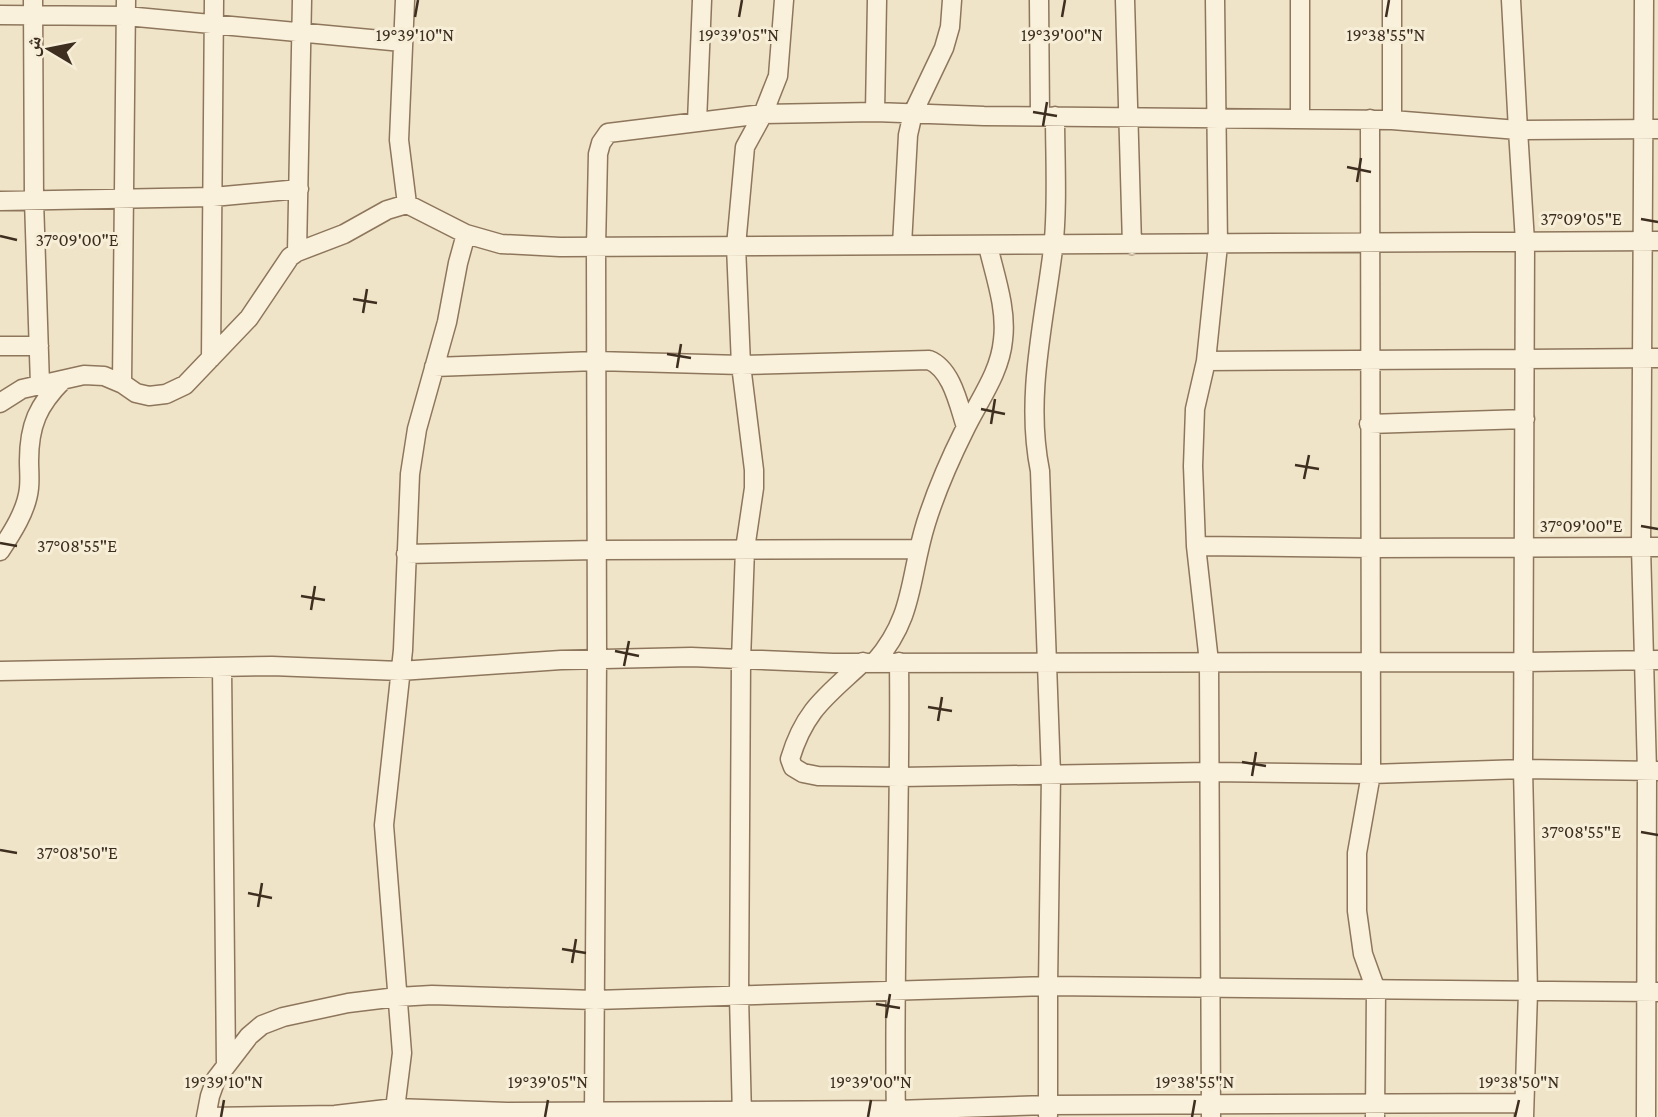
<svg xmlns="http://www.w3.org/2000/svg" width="1658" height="1117" font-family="'Crimson Pro','Noto Naskh Arabic',serif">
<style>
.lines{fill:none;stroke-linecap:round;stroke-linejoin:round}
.minor-casing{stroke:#8d765c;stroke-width:21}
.minor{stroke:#faf1dc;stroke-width:18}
.ticks{fill:none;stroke:#3d2e20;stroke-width:2.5}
.ticks-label{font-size:18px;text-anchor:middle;fill:#3d2e20;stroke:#f7eed8;stroke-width:6;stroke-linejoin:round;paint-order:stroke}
</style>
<rect width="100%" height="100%" fill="#f0e4c8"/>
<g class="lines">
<!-- minor casing -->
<g class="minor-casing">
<path id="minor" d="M33,0l1,200 6,185
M405,0l-6,140 8,64 59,30 35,10 59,3 1098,-6
M1039,0l1,115
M1125,0l7,245
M1392,0v120l126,10 -7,-130
M1644,0l-3,547 6,224 -1,346
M0,15l126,1 276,26
M875,112l2,-112
M1300,117v-117
M1370,119l1,655 -14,79v58l6,43 13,36 -1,126
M697,122l5,-122
M0,201l213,-4 86,-8
M902,245l6,-110 5,-22 31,-65 6,-21 2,-27
M297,252l5,-252
M0,346h39
M211,358l3,-358
M1206,361l452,-3
M434,367l162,-6 145,4 188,-5c23,9 30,46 37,67
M122,383l4,-383
M0,403l22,-14 62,-14 20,1 19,8 13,9 13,3 17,-2 19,-9 64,-67 41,-61 7,-5 47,-18 43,-24 20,-6
M1369,424l156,-5
M1196,546l175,2 287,-1
M0,551c12,-18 27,-41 29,-63 1,-9 0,-18 0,-27 0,-36 9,-56 34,-81
M406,554l190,-4 323,-1
M863,662c-36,34 -58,47 -73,97l3,8 10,6 15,3 82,1 310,-5 161,2 152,-5 135,2
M875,662c40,-46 34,-85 51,-139 10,-32 24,-64 39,-94 14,-29 35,-56 38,-89 4,-31 -8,-64 -15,-94
M222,667l4,398
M0,671l272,-5 128,5 161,-11 130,-3 142,6 691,-1 134,-2
M1048,1115v-129l3,-212 -11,-303c-15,-74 4,-148 13,-222 5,-41 2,-91 2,-133
M206,1117l4,-21 6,-17 33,-43 13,-11 21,-8 65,-14 49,-6 35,-2 163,5 453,-14 610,6
M208,1117l127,-2 60,-7 112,4 389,-2 152,-5 476,-2
M394,1117l8,-64 -18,-228 19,-175 7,-176 7,-45 30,-107 11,-59 8,-29
M594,1117l3,-458 -1,-412 2,-93 3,-11 7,-10 155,-19 112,-2 109,4 408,4
M742,1117l-3,-121 2,-336 4,-111 9,-61v-18l-13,-105 -5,-119 9,-99 18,-33 15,-38 6,-76
M896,1117c-3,-152 5,-304 3,-455
M1211,1117l-2,-455 -13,-116 -3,-80 2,-57 11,-48 12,-116 -3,-245
M1524,1117l4,-125 -5,-223 2,-527 -7,-112 140,-1"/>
</g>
<!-- minor -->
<use href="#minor" class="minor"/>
</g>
<!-- ticks -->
<path class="ticks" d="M415,17l3,-17M739,17l3,-17M1062,17l3,-17M1386,17l3,-17M1033,112l24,4M1043,126l4,-24M1347,167l24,5M1357,182l4,-24M1641,219l17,3M0,236l17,4M353,299l24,4M363,313l4,-24M667,354l24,4M677,368l4,-24M981,409l24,5M991,424l4,-25M1295,465l24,4M1304,479l5,-24M1641,526l17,3M0,543l17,3M301,596l24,4M311,610l4,-24M615,651l24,5M624,666l5,-25M928,707l24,4M938,721l4,-24M1242,762l24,4M1252,776l4,-24M1641,832l17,3M0,850l17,3M248,893l24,5M258,907l4,-24M562,949l24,4M572,963l4,-24M876,1004l24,4M886,1018l4,-24M221,1117l3,-17M545,1117l3,-17M868,1117l3,-17M1192,1117l3,-17M1515,1117l4,-17"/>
<g class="ticks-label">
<text x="415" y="41">19°39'10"N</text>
<text x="739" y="41">19°39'05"N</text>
<text x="1062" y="41">19°39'00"N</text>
<text x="1386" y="41">19°38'55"N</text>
<text x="1581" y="225">37°09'05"E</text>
<text x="77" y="246">37°09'00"E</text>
<text x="1581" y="532">37°09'00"E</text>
<text x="77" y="552">37°08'55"E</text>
<text x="1581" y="838">37°08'55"E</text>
<text x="77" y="859">37°08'50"E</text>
<text x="224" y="1088">19°39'10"N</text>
<text x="548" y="1088">19°39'05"N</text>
<text x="871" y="1088">19°39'00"N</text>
<text x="1195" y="1088">19°38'55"N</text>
<text x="1519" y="1088">19°38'50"N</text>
</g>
<!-- north arrow -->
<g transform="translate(49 49) rotate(280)" stroke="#f7eed8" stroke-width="5" paint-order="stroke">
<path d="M0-5L12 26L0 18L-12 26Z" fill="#3d2e20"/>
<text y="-10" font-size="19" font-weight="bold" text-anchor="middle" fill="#3d2e20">ش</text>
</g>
</svg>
